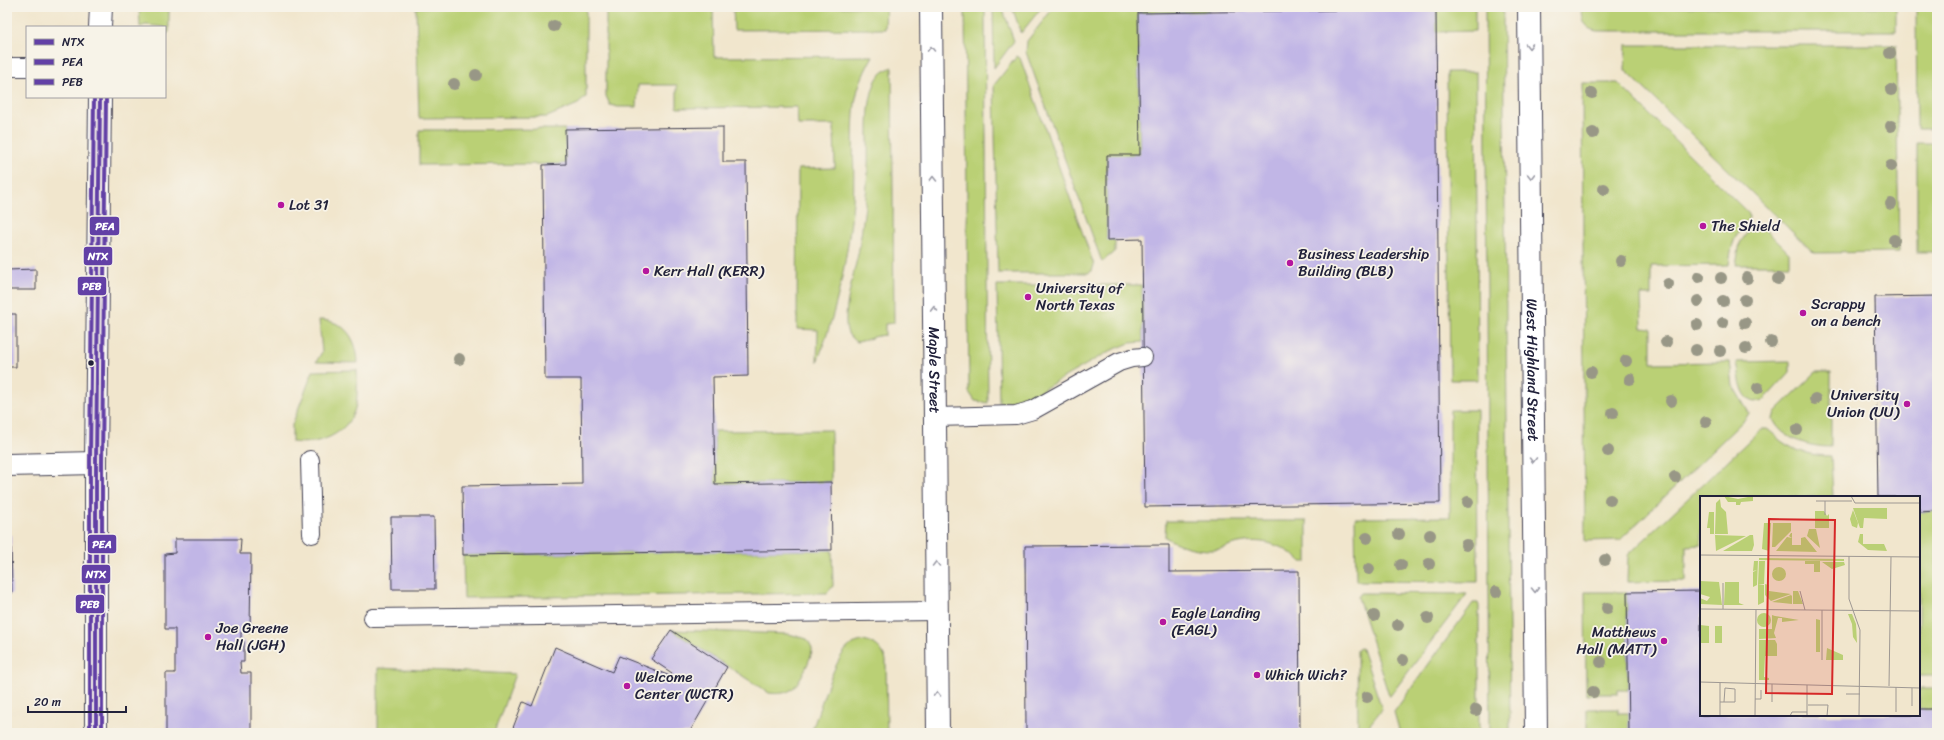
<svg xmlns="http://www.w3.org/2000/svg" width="1944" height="740" font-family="Sriracha,sans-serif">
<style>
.green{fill:#bad075;stroke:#6e7958}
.building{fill:#c1b6e6}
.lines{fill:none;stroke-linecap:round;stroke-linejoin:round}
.service-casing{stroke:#413f51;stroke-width:20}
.minor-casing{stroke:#413f51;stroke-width:24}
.tertiary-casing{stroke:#413f51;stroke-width:24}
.service{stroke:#fff;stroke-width:18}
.minor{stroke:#fff;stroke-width:22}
.tertiary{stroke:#fff;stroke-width:22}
.bus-1-casing{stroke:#f7f3e8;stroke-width:7}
.bus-2-casing{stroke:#f7f3e8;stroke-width:7}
.bus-3-casing{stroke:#f7f3e8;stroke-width:7}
.bus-1{stroke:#6240a6;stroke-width:4}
.bus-2{stroke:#6240a6;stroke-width:4}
.bus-3{stroke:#6240a6;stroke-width:4}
.tree{fill:#989786}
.oneway{stroke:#9c9ca7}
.poi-dot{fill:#b5179e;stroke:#f7f3e8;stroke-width:1.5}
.bus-dot{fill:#22223b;stroke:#f7f3e8;stroke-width:1.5}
.labels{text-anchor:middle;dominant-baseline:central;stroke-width:3.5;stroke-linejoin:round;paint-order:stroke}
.poi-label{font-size:15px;fill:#22223b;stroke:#f7f3e8;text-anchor:start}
.street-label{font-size:15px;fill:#22223b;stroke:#f7f3e8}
.inset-road{fill:none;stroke:#9e9893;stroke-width:1}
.view{fill:#d62828;fill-opacity:0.15;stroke:#d62828;stroke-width:2}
.inset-edge{fill:none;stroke:#22223b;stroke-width:2}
.line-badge{stroke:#f7f3e8;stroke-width:1.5}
.badge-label{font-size:11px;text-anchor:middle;font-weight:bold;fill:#fff}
</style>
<rect width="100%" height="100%" fill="#f7f3e8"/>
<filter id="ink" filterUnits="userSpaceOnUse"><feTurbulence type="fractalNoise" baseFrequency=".025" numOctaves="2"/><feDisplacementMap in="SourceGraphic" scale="8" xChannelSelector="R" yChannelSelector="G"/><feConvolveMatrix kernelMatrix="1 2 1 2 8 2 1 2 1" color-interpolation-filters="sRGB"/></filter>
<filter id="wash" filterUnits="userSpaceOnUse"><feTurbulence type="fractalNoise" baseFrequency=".012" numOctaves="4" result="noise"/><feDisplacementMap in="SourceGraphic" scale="16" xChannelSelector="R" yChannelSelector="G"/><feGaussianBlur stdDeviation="0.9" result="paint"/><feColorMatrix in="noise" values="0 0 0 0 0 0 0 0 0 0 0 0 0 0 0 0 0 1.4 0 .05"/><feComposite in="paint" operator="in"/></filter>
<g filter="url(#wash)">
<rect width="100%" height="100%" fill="#f1e6cd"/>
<!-- green -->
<path class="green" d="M139,7h30v25l-4,3v-8l-19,-2 -6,2z
M416,7h170v90l-8,7 -31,13 -128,1z
M606,7h107l1,50 159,-1c-6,10 -11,21 -15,33 -9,30 -2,80 -5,113 -5,54 -16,110 -36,160l1,-32 -21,-1 1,-160 37,-1 -1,-43h-36l-1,-18 -120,1v-23h-39l-1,22h-19l-8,-2 -4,-9z
M733,7h153l-1,22 -151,1z
M965,7h20l3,396 -13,-2 -6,-9z
M993,7h9l12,34 -20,27z
M1012,7h30l-21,26z
M1054,7h155v5l-71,1 2,142 -33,1v83l8,1v11l-13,11 -76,-210 1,-11z
M1397,7h78v24l-39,1v-23h-39z
M1485,7h18l7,726h-20z
M1581,7h315v24h-299c-14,-2 -16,-12 -16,-24z
M1916,7h21v122h-20z
M1626,45h270l3,207 -85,1 -189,-183z
M1017,56l3,2 74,207 -2,6 -4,2h-90l-4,-188z
M892,67l2,256 -9,1v11c-14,1 -17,6 -29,7 -2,-2 -5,-4 -7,-7 -10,-15 7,-67 10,-86 4,-27 8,-54 9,-81 1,-26 -3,-61 7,-85 3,-8 9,-12 17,-16z
M1447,72h29l2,308h-28z
M1582,83h36l131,131v4c-14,14 -18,28 -20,47l-78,1v29h-10l1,33 9,1v34l79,-1 3,24 16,27 -3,5 -126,122 -35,1z
M565,129l1,35 -147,1v-35z
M1917,143h20v109h-20z
M1753,224l8,1 28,28v12h-53l4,-22z
M997,285h145l1,57 -13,1 -20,8 -84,48 -27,4z
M319,320c26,0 38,19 39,43l-42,-1 6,-10z
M1790,361v11l-26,28 -10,2c-15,-6 -14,-27 -17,-40z
M357,370c0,11 1,24 -1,35 -7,30 -38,41 -64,37v-17l21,-54z
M1816,372h15v75c-20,0 -49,-7 -58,-28l2,-7z
M1450,410h27l1,172 -122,-1 -1,-63 95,-1z
M1761,429h6c5,3 9,8 14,12 15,11 32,15 50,15l2,41h-132v48l-15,1v35l-59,1 1,-27z
M831,430v52l-116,2 -1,-53z
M1937,511v165h-18v-164z
M1166,521h141v41h-6c-16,-17 -39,-24 -62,-19 -9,1 -17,7 -27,7 -17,0 -32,-4 -47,-13z
M832,550l1,36 -6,7 -363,5 -1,-43z
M1585,592h42l1,98h-10v4h-32z
M1361,593l106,1 -77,102h-1l-31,-99z
M1473,603h5l1,3v127h-79l-6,-21z
M671,630l118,4 18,5c2,3 4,6 5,9 1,8 -14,38 -21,42 -7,4 -14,4 -22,3z
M862,641c14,2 19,6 24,19l1,73h-76c8,-21 20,-64 33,-81 5,-7 10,-9 18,-11z
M1360,648l2,1 20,60 -19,24h-5l-1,-83z
M378,668l137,6 -21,59h-116z
M1919,689h18v20h-18z
M1587,709h31v4h11v20h-42z"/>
<g id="blocks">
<!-- building -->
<path class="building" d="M1436,9l4,494 -295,4 -3,-268 -35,1v-85h33l-2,-142z
M723,127v35h23l2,214 -35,1 2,107 116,-2 1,68 -369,5 -1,-69 120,-2 -1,-105h-36l-2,-214 23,-1 -1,-35z
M36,269v21h-29v-20z
M1937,296v215l-18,1v-15h-41l-3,-200z
M7,314h9v53h-9z
M391,517h43l1,72h-43z
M7,535h4l1,59h-5z
M175,539h66l-1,15h11l-1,78h-9v9h3v21h-4l1,11h10v60h-85v-60h9v-44h-10v-75l10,-1z
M1169,545v27l130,-1 1,162h-274l-1,-187z
M1701,591v124h218v-6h18v24h-308l-2,-141z
M671,630l56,37 -38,66h-178l12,-31 9,4 23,-59 57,25 7,-16 51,20 2,-3 -21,-14z"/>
</g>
</g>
<g filter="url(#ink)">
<use href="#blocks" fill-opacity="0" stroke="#413f51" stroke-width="1"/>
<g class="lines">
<!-- service casing -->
<g class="service-casing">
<path id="service" d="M7,67h20
M935,417l81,-2 17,-5 86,-48 13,-4 11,-1
M310,460l2,74
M373,618l563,-7"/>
</g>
<!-- minor casing -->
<g class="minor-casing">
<g id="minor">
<path id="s1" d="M931,7l7,726"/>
<path id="s2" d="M1529,7l7,726"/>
<path d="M7,465l89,-2"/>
</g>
</g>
<!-- tertiary casing -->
<g class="tertiary-casing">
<path id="tertiary" d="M100,27l1,-20
M96,733v-270l4,-366"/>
</g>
<!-- service -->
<use href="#service" class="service"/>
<!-- minor -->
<use href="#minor" class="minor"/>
<!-- tertiary -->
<use href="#tertiary" class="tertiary"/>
<!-- bus-1 casing -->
<g class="bus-1-casing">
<path id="bus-1" d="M96,733v-270l4,-366"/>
</g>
<!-- bus-2 casing -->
<g class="bus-2-casing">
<path id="bus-2" d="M102,733v-270l4,-366"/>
</g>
<!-- bus-3 casing -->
<g class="bus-3-casing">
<path id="bus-3" d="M90,733v-270l4,-366"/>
</g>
<!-- bus-1 -->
<use href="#bus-1" class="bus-1"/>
<!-- bus-2 -->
<use href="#bus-2" class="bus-2"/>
<!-- bus-3 -->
<use href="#bus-3" class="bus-3"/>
</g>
<!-- trees -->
<g class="tree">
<circle cx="554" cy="26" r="6"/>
<circle cx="1890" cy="53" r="6"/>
<circle cx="476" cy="75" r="6"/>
<circle cx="454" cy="84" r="6"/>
<circle cx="1891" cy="90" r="6"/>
<circle cx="1592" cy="93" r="6"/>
<circle cx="1891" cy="126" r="6"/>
<circle cx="1593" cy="133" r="6"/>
<circle cx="1891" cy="166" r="6"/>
<circle cx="1604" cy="189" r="6"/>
<circle cx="1891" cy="204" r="6"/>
<circle cx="1894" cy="240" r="6"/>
<circle cx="1621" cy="261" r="6"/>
<circle cx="1699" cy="277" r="6"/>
<circle cx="1721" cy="278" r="6"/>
<circle cx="1747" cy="278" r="6"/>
<circle cx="1778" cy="279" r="6"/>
<circle cx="1668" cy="284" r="6"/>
<circle cx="1745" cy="300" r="6"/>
<circle cx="1698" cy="301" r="6"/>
<circle cx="1723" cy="301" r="6"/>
<circle cx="1723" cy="323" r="6"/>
<circle cx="1745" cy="323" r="6"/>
<circle cx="1697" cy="325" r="6"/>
<circle cx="1666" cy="342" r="6"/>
<circle cx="1771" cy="342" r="6"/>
<circle cx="1746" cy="348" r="6"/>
<circle cx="1696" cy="350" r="6"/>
<circle cx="1720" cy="351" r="6"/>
<circle cx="459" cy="359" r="6"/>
<circle cx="1626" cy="361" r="6"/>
<circle cx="1591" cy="372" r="6"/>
<circle cx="1630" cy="379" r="6"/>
<circle cx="1758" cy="388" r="6"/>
<circle cx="1815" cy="399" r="6"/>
<circle cx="1671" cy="401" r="6"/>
<circle cx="1613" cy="413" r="6"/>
<circle cx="1706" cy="422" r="6"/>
<circle cx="1797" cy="430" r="6"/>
<circle cx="1608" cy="451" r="6"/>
<circle cx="1675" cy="477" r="6"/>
<circle cx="1610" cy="500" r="6"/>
<circle cx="1468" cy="502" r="6"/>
<circle cx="1399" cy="534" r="6"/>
<circle cx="1430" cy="535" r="6"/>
<circle cx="1367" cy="538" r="6"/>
<circle cx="1466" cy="545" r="6"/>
<circle cx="1605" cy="560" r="6"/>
<circle cx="1429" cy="564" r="6"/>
<circle cx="1401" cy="565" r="6"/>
<circle cx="1369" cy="569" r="6"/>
<circle cx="1496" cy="592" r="6"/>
<circle cx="1607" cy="608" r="6"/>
<circle cx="1374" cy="616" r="6"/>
<circle cx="1428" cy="618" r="6"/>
<circle cx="1398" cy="625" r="6"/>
<circle cx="1403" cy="660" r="6"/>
<circle cx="1601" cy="662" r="6"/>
<circle cx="1593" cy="692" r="6"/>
<circle cx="1367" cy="697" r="6"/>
<circle cx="1476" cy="710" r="6"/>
</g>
<!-- one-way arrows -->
<defs><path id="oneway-chevron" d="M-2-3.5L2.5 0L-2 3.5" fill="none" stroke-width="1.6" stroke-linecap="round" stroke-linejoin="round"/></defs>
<g class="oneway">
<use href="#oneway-chevron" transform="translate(1529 46) rotate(89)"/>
<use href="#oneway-chevron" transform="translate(931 49) rotate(-91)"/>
<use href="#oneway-chevron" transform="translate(1531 176) rotate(89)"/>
<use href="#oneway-chevron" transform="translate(933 179) rotate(-91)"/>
<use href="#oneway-chevron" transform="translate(934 309) rotate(-91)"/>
<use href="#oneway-chevron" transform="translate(1533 460) rotate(89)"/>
<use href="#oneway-chevron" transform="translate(936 564) rotate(-90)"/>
<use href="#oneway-chevron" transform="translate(1535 590) rotate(89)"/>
<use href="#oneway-chevron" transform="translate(937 694) rotate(-91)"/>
</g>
</g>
<!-- markers -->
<g class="poi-dot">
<circle cx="281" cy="205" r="4"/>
<circle cx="1703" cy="226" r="4"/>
<circle cx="1290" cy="263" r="4"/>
<circle cx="646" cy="271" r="4"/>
<circle cx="1028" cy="297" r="4"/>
<circle cx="1803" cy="313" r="4"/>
<circle cx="1907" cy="404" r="4"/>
<circle cx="1163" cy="622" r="4"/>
<circle cx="208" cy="637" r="4"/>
<circle cx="1664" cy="641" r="4"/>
<circle cx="1257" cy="675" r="4"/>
<circle cx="627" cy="686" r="4"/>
</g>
<circle class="bus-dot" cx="91" cy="363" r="3.5"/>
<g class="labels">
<!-- poi labels -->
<g class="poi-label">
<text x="289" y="205">Lot 31</text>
<text x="1711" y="226">The Shield</text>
<text x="1298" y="254">Business Leadership<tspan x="1298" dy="17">Building (BLB)</tspan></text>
<text x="654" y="271">Kerr Hall (KERR)</text>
<text x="1036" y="288">University of<tspan x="1036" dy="17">North Texas</tspan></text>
<text x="1811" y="304">Scrappy<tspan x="1811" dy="17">on a bench</tspan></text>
<text x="1899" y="395" text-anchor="end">University<tspan x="1899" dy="17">Union (UU)</tspan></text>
<text x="1171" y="613">Eagle Landing<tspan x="1171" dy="17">(EAGL)</tspan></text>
<text x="216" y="628">Joe Greene<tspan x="216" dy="17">Hall (JGH)</tspan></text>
<text x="1656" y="632" text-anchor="end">Matthews<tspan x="1656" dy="17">Hall (MATT)</tspan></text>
<text x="1265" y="675">Which Wich?</text>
<text x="635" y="677">Welcome<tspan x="635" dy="17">Center (WCTR)</tspan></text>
</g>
<!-- street labels -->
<g class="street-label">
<text stroke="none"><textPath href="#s1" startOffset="363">Maple Street</textPath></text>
<text stroke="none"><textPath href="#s2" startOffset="363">West Highland Street</textPath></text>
</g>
</g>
<!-- overview -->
<g transform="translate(1700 496)">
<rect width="220" height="220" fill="#f1e6cd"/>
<path d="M24,0l14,3 15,-3v5l-12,1 -1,3h-4v-3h-8zM20,3l1,8 5,5 2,22h-13l1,-31zM153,12h34v11l-23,-1 -1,10h-3zM153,14l5,13 -1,5 -5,-2 -2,-7zM115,15h9l3,5 2,-2v14h-14zM9,16h5v22h-4v-6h-3zM64,27h7l-2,28 -7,-2zM73,27h18v8l-16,16h-3zM109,33h7l4,19 -13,-12zM91,37h1v12h9v-7l4,-1 12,15 -41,-1 11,-14 5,1 -3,-2zM160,38h3v10h21l3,7 -19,-1 -10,-8zM15,39l31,1 -30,15zM50,39h3l1,10 -2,6h-29zM59,62l85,1v2l-85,-1zM54,65h4l-1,24 -4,2v-15l4,-2 -4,1zM59,65h6l-1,23h-6zM105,65h15v11h-6v-8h-9zM122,66h22l1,3 -13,4zM72 78a7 7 0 1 1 14 0a7 7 0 1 1-14 0ZM0,85l19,1 3,23 -22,-1v-6l7,3 3,-4 -10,-3zM25,86h14v21l5,2h-20zM58,88l6,1v17l-6,3zM65,88l4,1v6l22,3 -20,7 -6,-6zM93,95h5l5,13h-10zM92,100v8l-20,-2 19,-7zM57 124a7 7 0 1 1 14 0a7 7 0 1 1-14 0ZM148,118h4l4,10 1,19 -4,-6 -1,-13zM72,119l3,1 24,4 -17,2v-4h-4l-4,15 2,5 -17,1v-10h13zM116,123l4,1v32h-4zM0,129l9,1v17h-9zM15,130h7v17h-7zM59,144h16l2,4v12h-12l-1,21 5,1v2h-10zM127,152l16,7v5h-17z" fill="#bad075"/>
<path class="inset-road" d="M151,0l4,7h65M116,5h36M125,19v-14M0,59l220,2M149,60v43l11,31 -1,86M100,95l5,19M0,113l220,2M23,113v-26M122,164v-50M0,186l220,6M107,189v31M189,190l2,-129M196,191v25M146,198h14M55,203h6v-9M20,206h15v-13l-10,-1 -1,14M72,206v-18M108,209h20l-1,11M212,210v-18M20,220v-33M55,220l1,-107M90,220l2,-4h15"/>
<path class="view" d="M69,23l66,1 -3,174 -66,-1z"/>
<rect width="220" height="220" class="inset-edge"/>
</g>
<g class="line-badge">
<rect x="89" y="216" width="31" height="20" rx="4" fill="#6240a6"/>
<rect x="83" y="246" width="30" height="20" rx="4" fill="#6240a6"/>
<rect x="77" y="276" width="30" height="20" rx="4" fill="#6240a6"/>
<rect x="87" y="534" width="30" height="20" rx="4" fill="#6240a6"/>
<rect x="81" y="564" width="30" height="20" rx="4" fill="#6240a6"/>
<rect x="75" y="594" width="30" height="20" rx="4" fill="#6240a6"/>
</g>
<g class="badge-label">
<text x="105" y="230">PEA</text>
<text x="98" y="260">NTX</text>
<text x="92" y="290">PEB</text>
<text x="102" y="548">PEA</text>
<text x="96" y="578">NTX</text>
<text x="90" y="608">PEB</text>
</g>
<!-- margin -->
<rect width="1944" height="740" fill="none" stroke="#f7f3e8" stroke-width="24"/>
<!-- legend -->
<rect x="26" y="26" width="140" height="72" fill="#f7f3e8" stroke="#a29fa3"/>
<rect x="34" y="39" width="20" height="6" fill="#6240a6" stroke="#a29fa3"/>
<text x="62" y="46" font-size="12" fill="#22223b">NTX</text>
<rect x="34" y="59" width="20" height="6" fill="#6240a6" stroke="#a29fa3"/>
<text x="62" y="66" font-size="12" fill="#22223b">PEA</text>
<rect x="34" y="79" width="20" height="6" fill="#6240a6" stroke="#a29fa3"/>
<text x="62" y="86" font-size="12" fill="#22223b">PEB</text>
<!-- scale -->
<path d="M28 706v6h98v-6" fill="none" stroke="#22223b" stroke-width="2"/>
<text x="34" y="706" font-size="12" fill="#22223b" stroke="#f7f3e8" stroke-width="3" paint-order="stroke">20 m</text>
</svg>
